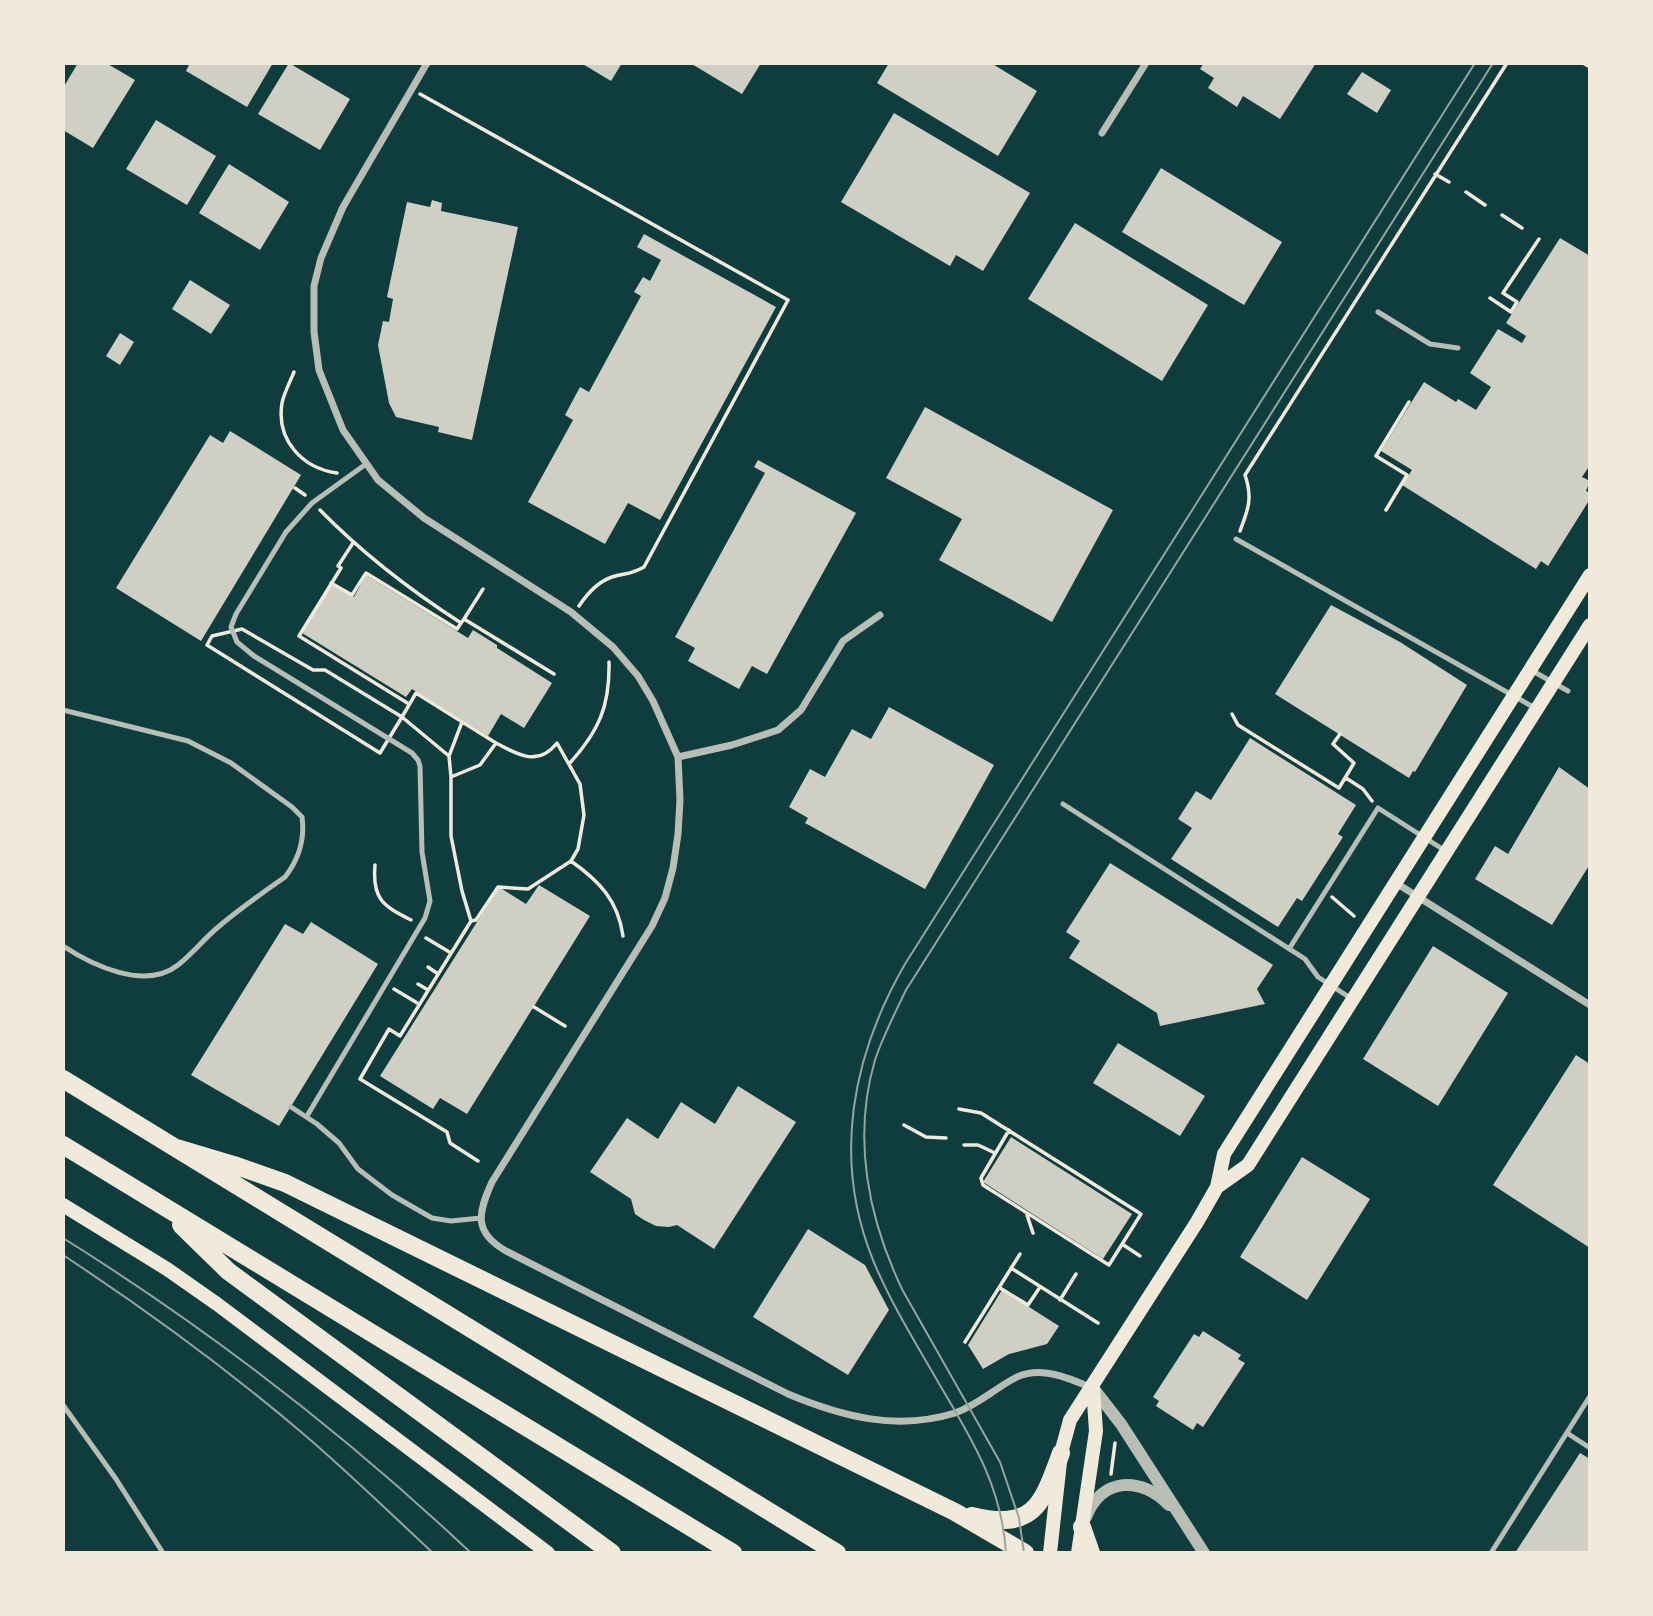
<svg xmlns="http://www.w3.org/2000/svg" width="1653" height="1616" font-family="'Archivo Narrow',sans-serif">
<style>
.building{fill:#cfcfc3}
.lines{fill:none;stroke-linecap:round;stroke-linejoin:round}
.path{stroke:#f1e9da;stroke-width:3.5}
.service{stroke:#b8beb3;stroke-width:5}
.minor{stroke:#b8beb3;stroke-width:7}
.tertiary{stroke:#b8beb3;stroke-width:12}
.secondary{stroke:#f1e9da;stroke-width:14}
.motorway{stroke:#f1e9da;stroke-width:18}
.tram{stroke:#97a49c;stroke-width:2}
</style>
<rect width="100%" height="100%" fill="#0f3d3e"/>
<!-- building -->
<path class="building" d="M78,63h28l29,17 -42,68 -30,-18v-42z
M190,63h83l-26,44 -61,-36z
M289,63l61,36 -30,51 -62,-36z
M581,63h41l-11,18z
M690,63h71l-19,31z
M889,63h102l46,28 -39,65 -121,-73z
M1204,63h112l-36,56 -37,-23 -6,11 -29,-19 6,-10 -14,-9z
M1362,72l29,18 -14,23 -30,-19z
M894,113l136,80 -47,78 -27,-16 -6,11 -109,-64z
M156,120l60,36 -29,49 -61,-36z
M229,164l60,38 -29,48 -61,-37z
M1161,168l121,74 -38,63 -122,-73z
M432,200l10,3 -1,8 77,16 -46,213 -34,-8 1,-5 -43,-10 -7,-14 -11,-58 5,-24 6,1 4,-23 -6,-2 20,-95 23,5z
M1075,223l133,82 -46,76 -134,-82z
M644,234l132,73 -116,213 -32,-17 -23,41 -77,-42 45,-82 -8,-5 15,-28 9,5 52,-96 -7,-4 9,-15 7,4 11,-21 -24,-13z
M1560,238l30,18v209l-8,12 8,4 -4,10 4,2v6l-42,67 -7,-5 -5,8 -134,-84 10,-15 -31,-19 43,-69 32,20 2,-3 18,11 15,-23 -21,-14 28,-44 24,14 4,-7 -20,-13z
M190,280l40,25 -19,29 -39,-25z
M120,333l14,9 -14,23 -14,-9z
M925,407l188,103 -61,112 -113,-62 23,-41 -76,-41z
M230,431l71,44 -100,166 -85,-53 94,-153 13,8z
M758,460l98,53 -89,161 -15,-8 -13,23 -51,-28 7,-13 -20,-11 90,-164 -11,-6z
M366,575l102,63 5,-8 24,15v3l55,35 -28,45 -23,-14 -13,22 -76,-47 -6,8 -104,-64 29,-49 23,13z
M1331,605l69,37 67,43 -52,87 -2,-1 -4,7 -134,-84z
M889,707l105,58 -69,124 -120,-66 3,-5 -19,-11 21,-38 15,8 27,-48 19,10z
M1250,738l106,67 -18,29 5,3 -41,64 -5,-3 -19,29 -107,-68 21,-31 -14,-9 18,-28 15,9z
M1559,767l31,22v75l-38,61 -77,-46 20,-33 13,8z
M1110,863l163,102 -16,24 8,15 -105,22 -3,-13 -88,-55 11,-17 -14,-9z
M539,885l51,31 -123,198 -27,-16 -7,11 -53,-33 119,-189 27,17z
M311,922l67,42 -99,162 -88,-51 94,-151 18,10z
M1433,946l75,47 -70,113 -75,-47z
M1118,1043l87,53 -25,40 -87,-53z
M1576,1055l14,9v184l-97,-63z
M738,1086l58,36 -82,127 -37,-24 -8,2 -13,-1 -12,-6 -9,-6 -4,-15 -41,-27 37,-54 31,21 23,-37 34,22z
M1011,1137l121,77 -29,45 -120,-77z
M1302,1157l68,42 -63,101 -67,-43z
M808,1229l57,36 24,45 -41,65 -95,-58z
M1002,1290l57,36 -12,18 -38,10 -26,15 -15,-24z
M1203,1331l38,24 -3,4 7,4 -42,64 -6,-4 -4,7 -37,-24 3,-5 -6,-4 41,-63 5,3z
M1580,1453l10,6v94h-75z"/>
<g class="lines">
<!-- path -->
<path class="path" d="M1583,63l7,4
M420,94l368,206 -144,267c-14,8 -19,6 -32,10 -15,5 -25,17 -33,29
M1435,174l14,8
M1466,192l19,13
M1502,215l20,13
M1490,298l21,14 6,-10 -14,-9 36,-54
M294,372c-4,10 -10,21 -12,31 -6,37 20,65 55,70
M295,488l10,7
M320,510c43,44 90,80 141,113l3,-4 90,55
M1386,510l21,-35 -31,-19 33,-54
M1240,531c8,-21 13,-33 5,-56l262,-412
M353,543l-15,23 3,2 -42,68 110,68
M331,583l21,12 14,-22 91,56 4,-6
M464,619l19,-30
M242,629l71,41h12l77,47 -22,36 -173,-108 5,-9z
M1232,714l6,11 101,63 15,-25 -21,-19 7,-10
M449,756l13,-34
M569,764c30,-33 41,-58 40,-102
M451,777l-2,-21 -47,-39 14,-24 80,50
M1346,778l17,11 9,12
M571,861c28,20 47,39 52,75
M375,865c-3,34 8,41 36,55
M1332,897l22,19
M471,921l-9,-30 -11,-55v-59l29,-12 16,-22c22,12 42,24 61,0l23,41 4,31 -6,34 -7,12 -43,28 -30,-2 -22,33 -5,1 -71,115 -11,-7 -29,50 87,53 3,11 28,18
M426,938l25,15
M428,967l10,7
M418,984l10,6
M394,989l25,15
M534,1007l31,19
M959,1109l22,4 160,101 -32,51 -126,-80 -2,-7 28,-48
M904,1125l22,12 20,1
M964,1145h14l17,8
M1027,1215l6,18
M1122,1244l18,12
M1011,1268l87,55
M1000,1288l28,17
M1060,1300l16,-26
M1028,1305l12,-18
M965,1342l55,-88
M1111,1474l4,-31"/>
<!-- service -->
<path class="service" d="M1378,312l52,32 28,4
M1236,539l299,169
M1531,670l37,21
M63,710l125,31 43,22 61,44 10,10c3,22 -3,42 -17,60 -23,16 -47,33 -68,51 -14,12 -25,26 -39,37 -33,26 -86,0 -115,-19
M1063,804l242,155 13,18 34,22
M1289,949l89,-141 66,42
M291,1107l26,17 22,19 19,26 34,26 40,23 19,3 30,-3
M307,1116l118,-198 5,-17 -8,-49 -2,-86 -2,-6 -6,-7 -158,-97 -17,-14 -6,-15 5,-13 50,-82 26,-29 54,-39
M63,1405l53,74 47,74
M1567,1433l23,15
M1491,1553l99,-157"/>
<!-- minor -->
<path class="minor" d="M427,63l-84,144 -22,51 -7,28v46l5,38 24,60 35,50 46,38 147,94 42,35 25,29 15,25 25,56 2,43 -2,34 -5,34 -8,30 -13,28 -160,256c-14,31 -19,50 14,69l282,143c55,23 109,37 167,19 23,-8 39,-24 60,-35 25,-13 54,0 77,10
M1102,133l44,-70
M678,757l54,-12 46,-15 23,-20 42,-69 37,-26
M1396,883l194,122"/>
<!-- tertiary -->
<path class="tertiary" d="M1093,1388l28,36 83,129
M1086,1517c16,-40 55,-41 83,-12"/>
<!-- secondary -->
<path class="secondary" d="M1217,1187l31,-22 342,-540
M63,1205l104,64 50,35 331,249
M1050,1553l11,-100 9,-33 127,-198 20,-35 7,-33 366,-579
M1078,1553l18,-122 -3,-43"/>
<!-- motorway -->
<path class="motorway" d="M63,1079l774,474
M63,1145l670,408
M177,1148l57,17 51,18 670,329 70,41
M181,1225l47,46 384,282
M972,1516c63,15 70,-12 89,-63
M1082,1527l9,26"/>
<!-- tram -->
<path class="tram" d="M63,1238c147,92 282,196 408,315
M63,1255c85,56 167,116 244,182 43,37 84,77 126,116
M1006,1553c-4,-65 -33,-112 -65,-166 -24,-42 -50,-83 -68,-127 -41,-101 -21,-204 32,-296l570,-901
M1024,1553l-5,-35 -19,-56 -97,-171c-35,-72 -51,-153 -28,-231 8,-24 20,-47 31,-70l587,-927"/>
</g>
<!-- border -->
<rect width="1653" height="1616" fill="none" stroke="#f1e9da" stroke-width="130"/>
</svg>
